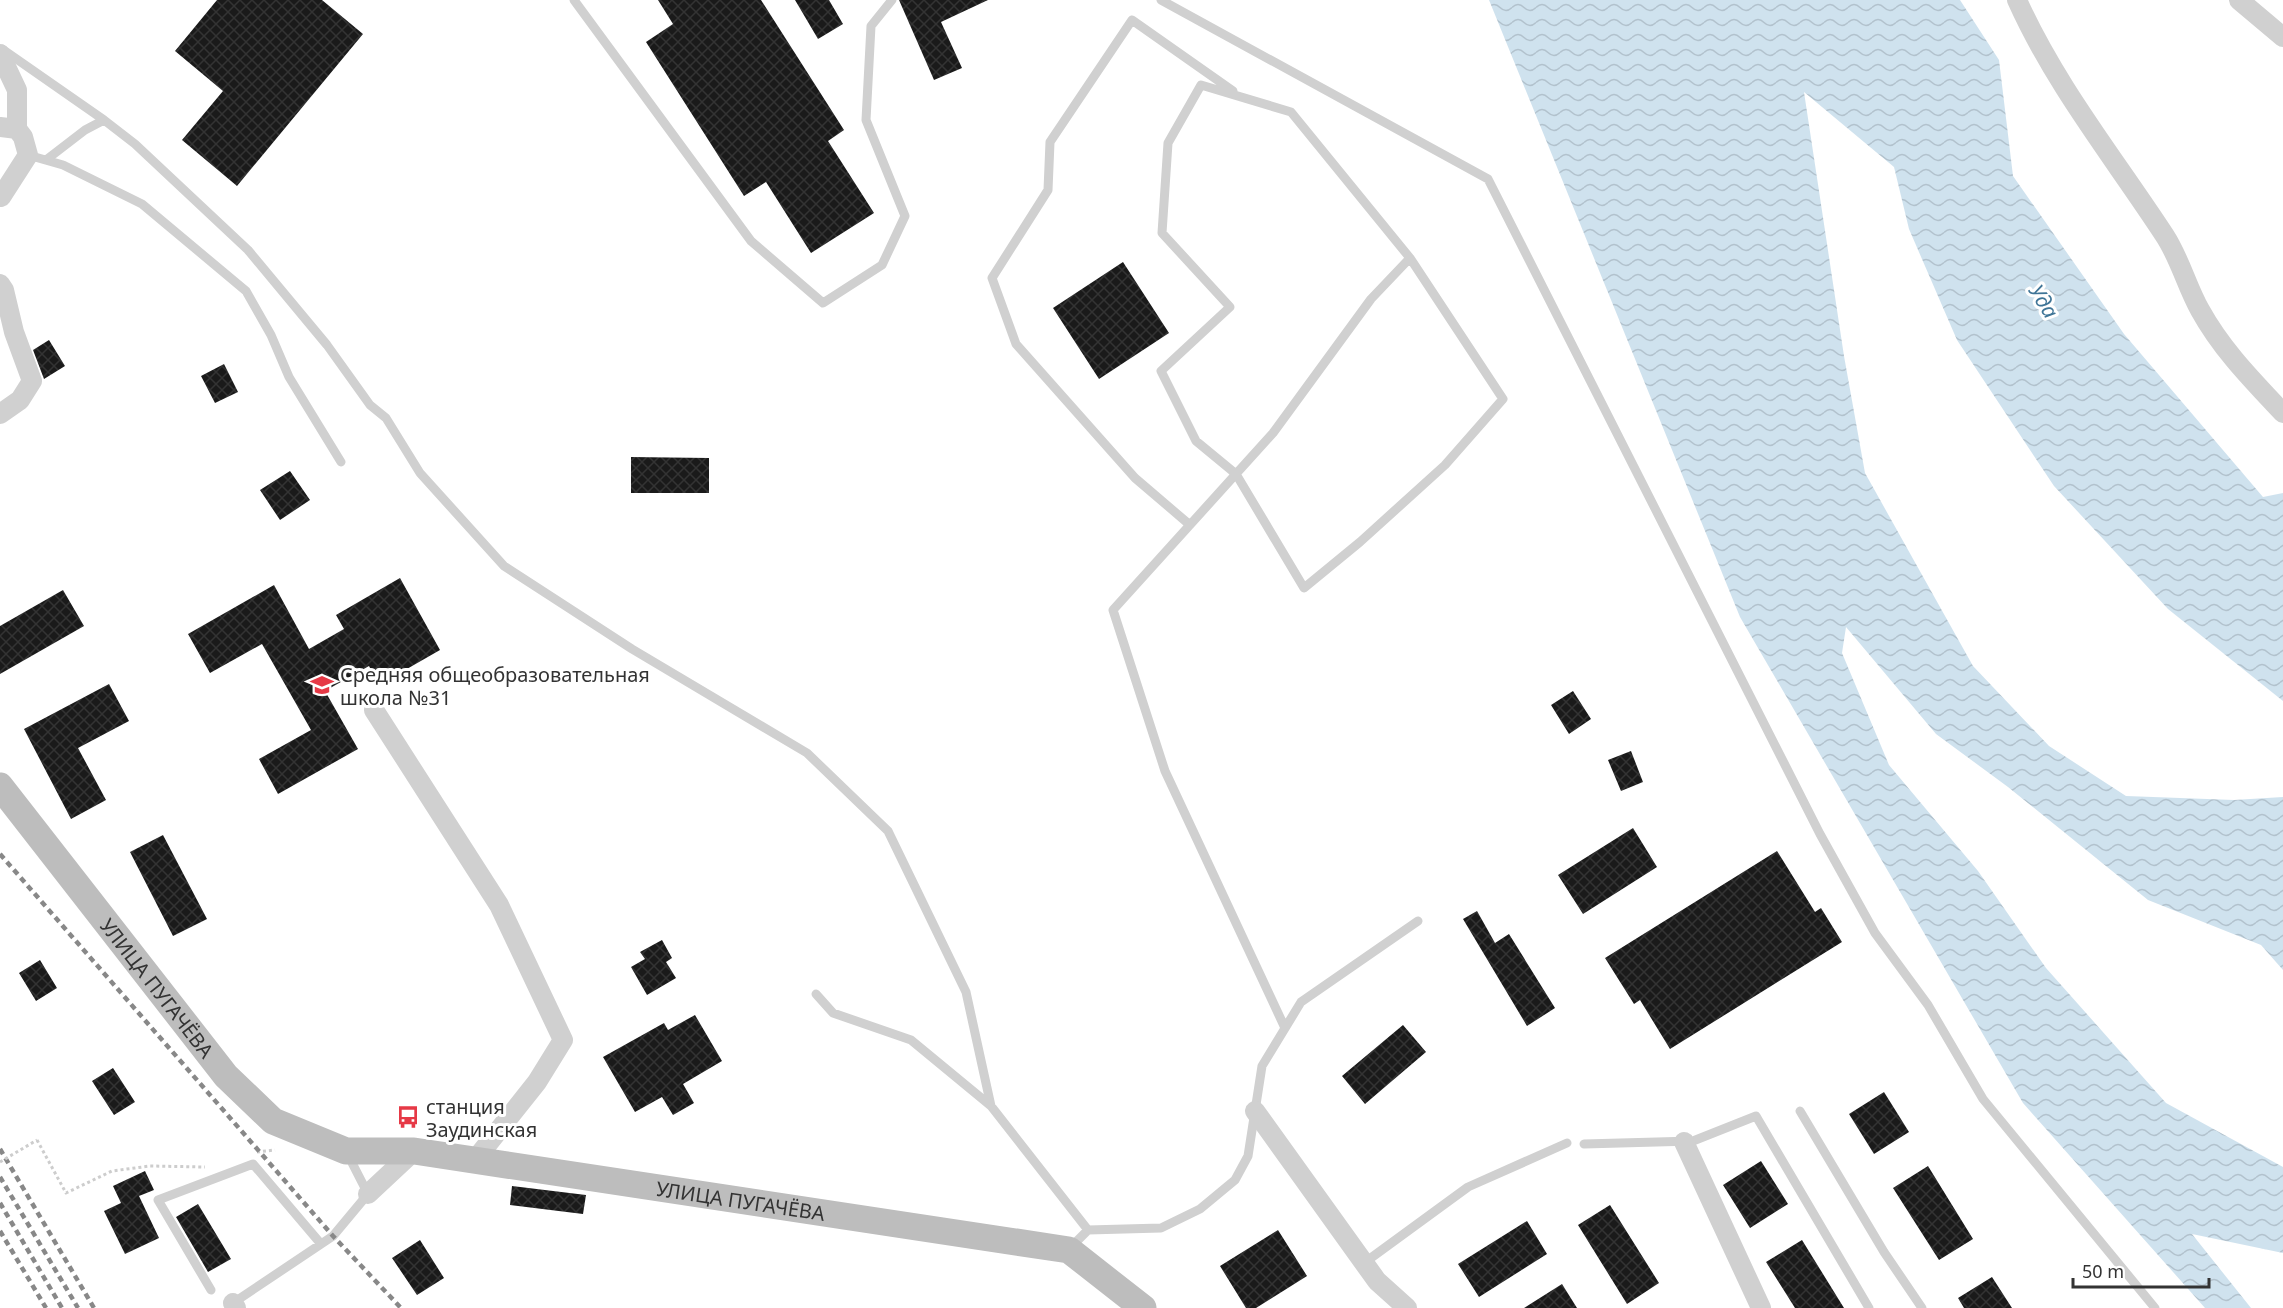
<svg xmlns="http://www.w3.org/2000/svg" width="2283" height="1308" font-family="'Noto Sans',sans-serif">
<style>
.water{fill:url(#water-waves)}
.building{fill:url(#building-cross-hatch)}
.lines{fill:none;stroke-linecap:round;stroke-linejoin:round}
.path{stroke:#cdcdcd;stroke-width:3;stroke-dasharray:3 3;stroke-linecap:butt}
.lane{stroke:#d0d0d0;stroke-width:9}
.street{stroke:#d0d0d0;stroke-width:20}
.secondary{stroke:#bdbdbd;stroke-width:27}
.rail{stroke:#888;stroke-width:4.5;stroke-dasharray:6 4.5;stroke-linecap:butt}
.path-bridge{stroke:#cdcdcd;stroke-width:3;stroke-dasharray:3 3;stroke-linecap:butt}
.labels{text-anchor:middle;dominant-baseline:central;stroke-width:6;stroke-linejoin:round;paint-order:stroke}
.poi-label{font-size:20px;fill:#333;stroke:#fff;text-anchor:start}
.street-label{font-size:20px;fill:#333;stroke:#fff}
.water-label{font-size:21px;font-style:italic;fill:#3f7597;stroke:#fff}
</style>
<defs>
<pattern id="water-waves" width="16" height="10" patternUnits="userSpaceOnUse" patternTransform="scale(1.5)"><rect width="16" height="10" fill="#cfe2ee"/><path d="M0 5q4-4 8 0t8 0" fill="none" stroke="#b2c2cd"/></pattern>
<pattern id="building-cross-hatch" width="8" height="8" patternUnits="userSpaceOnUse" patternTransform="scale(1.5)"><rect width="8" height="8" fill="#1a1a1a"/><path d="M0 0l8 8M0 8l8-8" fill="none" stroke="#333"/></pattern>
</defs>
<rect width="100%" height="100%" fill="#fff"/>
<!-- water -->
<path class="water" d="M1489,0h471l39,60 14,116 111,158 139,163 20,-4v208l-115,-92 -114,-123 -97,-146 -48,-111 -15,-62 -90,-75 40,264 21,117 108,193 76,80 77,50 108,4 49,-3v173l-22,-25 -113,-45 -140,-113 -72,-53 -90,-107 -4,26 47,112 89,106 68,97 120,135 117,64v86l-91,-19 59,74h-46l-182,-205 -283,-486z"/>
<!-- building -->
<path class="building" d="M217,0h105l41,34 -126,152 -55,-46 41,-49 -48,-40z
M658,0h103l83,130 -16,11 46,72 -63,40 -45,-71 -22,14 -98,-154 27,-18z
M795,0h34l14,24 -25,15z
M899,0h89l-47,22 21,46 -28,12z
M1123,262l46,71 -70,46 -46,-71z
M49,340l16,26 -21,13 -11,-29z
M224,364l14,28 -23,11 -14,-27z
M631,457l78,1v35h-78z
M290,471l20,29 -30,20 -20,-30z
M400,578l40,72 -61,35 -10,-19 -44,25 33,58 -80,45 -19,-35 52,-29 -49,-86 -52,29 -22,-39 86,-49 35,64 35,-20 -8,-14z
M63,590l21,36 -84,48v-48z
M109,684l20,37 -51,27 28,52 -35,19 -47,-90z
M1573,691l18,28 -22,15 -18,-29z
M1631,751l12,31 -22,9 -13,-31z
M1633,828l24,39 -74,47 -25,-39z
M163,835l44,84 -34,17 -43,-84z
M1777,851l38,61 6,-4 21,34 -172,107 -30,-49 -6,4 -29,-46z
M1477,911l18,32 14,-9 46,74 -28,18 -64,-107z
M662,940l10,18 -6,4 10,16 -29,17 -16,-28 14,-8 -5,-7z
M40,960l17,28 -21,13 -17,-28z
M695,1015l27,46 -39,23 11,19 -21,12 -11,-18 -27,15 -32,-55 61,-34 4,7z
M1403,1025l23,27 -61,52 -23,-28z
M113,1068l22,34 -21,13 -22,-34z
M1884,1092l25,40 -35,22 -25,-40z
M1761,1161l27,43 -38,24 -27,-43z
M1928,1166l45,73 -34,21 -46,-72z
M145,1171l9,19 -15,6 20,42 -34,16 -21,-43 17,-8 -8,-17z
M512,1186l74,9 -3,19 -73,-9z
M198,1204l33,55 -23,13 -32,-55z
M1610,1205l49,78 -32,21 -49,-79z
M1527,1221l20,33 -68,43 -21,-33z
M1278,1230l29,46 -51,32h-10l-26,-42z
M420,1240l24,38 -27,17 -25,-37z
M1802,1240l42,68h-49l-29,-46z
M1992,1277l20,31h-48l-6,-10z
M1562,1284l15,24h-53z"/>
<g class="lines">
<!-- path -->
<path class="path" d="M37,1140l29,53 46,-22 38,-5 55,1
M257,1152l18,-2"/>
<!-- lane -->
<path class="lane" d="M574,0l177,241 72,62 59,-38 23,-49 -39,-96 5,-94 21,-26
M1161,0l327,179 332,655 55,99 53,72 55,94 172,209
M2,49l102,71
M28,155l35,10 79,39 104,87 25,44 18,42 52,85
M46,160l39,-30 19,-10 31,24 113,106 79,95 43,60 16,13 34,55 84,93 128,83 175,104 81,78 78,161 25,114 97,124
M1190,525l-55,-47 -119,-134 -24,-66 56,-88 2,-48 82,-122 101,71
M816,994l17,19 78,27 80,66
M1285,1028l-120,-257 -52,-161 160,-177 98,-134 39,-41 -119,-146 -90,-27 -33,58 -6,90 68,74 -69,64 35,70 40,33 68,114 56,-46 85,-77 58,-66 -93,-141
M1800,1111l84,141 38,56
M1584,1144l109,-3 63,-25 113,192
M1070,1248l18,-18 73,-2 39,-19 35,-29 13,-24 14,-90 39,-64 117,-81
M1364,1263l104,-76 99,-44
M211,1290l-53,-90 95,-36 68,80
M233,1303l100,-67 35,-42 -20,-39"/>
<!-- street -->
<path class="street" d="M2017,0c38,85 97,158 148,236 15,23 22,51 35,74 22,40 53,71 83,103
M2239,0l44,37
M0,54l17,36v39
M0,127l17,2 6,8 5,18 -27,42
M0,284l4,6 10,42 18,49 -12,19 -20,14
M374,710l125,195 64,135 -26,42 -62,78
M1255,1111l122,170 30,27
M1684,1142l77,166
M368,1194l46,-43
M233,1303l3,5"/>
<!-- secondary -->
<path class="secondary" id="s1" d="M0,786l226,290 47,45 73,30h68l655,99 74,58"/>
<!-- rail -->
<path class="rail" d="M0,854l333,382 68,72
M0,1149l94,159
M0,1177l78,131
M0,1203l62,105
M0,1231l46,77"/>
<!-- path-bridge -->
<path class="path-bridge" d="M0,1162l37,-22"/>
</g>
<!-- icons -->
<defs>
<g id="school-bare" transform="scale(1.8)"><path d="M0-5L7-2L0 1L-7-2ZM-4 1L0 2.5L4 1V4Q0 6-4 4Z" fill="#e63946" stroke="#fff" stroke-width="2.5" paint-order="stroke"/></g>
<g id="bus-bare" transform="scale(1.8)"><path d="M-5-6H5V4H4V6H2V4H-2V6H-4V4H-5ZM-3.5-4V0h7V-4ZM-3.5 1.2v1.5H-2V1.2ZM2 1.2v1.5H3.5V1.2Z" fill="#e63946" stroke="#fff" stroke-width="2.5" paint-order="stroke"/></g>
</defs>
<g fill-rule="evenodd">
<use href="#school-bare" x="322" y="685"/>
<use href="#bus-bare" x="408" y="1117"/>
</g>
<g class="labels">
<!-- poi labels -->
<g class="poi-label">
<text x="340" y="674">Средняя общеобразовательная<tspan x="340" dy="23">школа №31</tspan></text>
<text x="426" y="1106">станция<tspan x="426" dy="23">Заудинская</tspan></text>
</g>
<!-- street labels -->
<g class="street-label">
<text stroke="none"><textPath href="#s1" startOffset="256">УЛИЦА ПУГАЧЁВА</textPath></text>
<text stroke="none"><textPath href="#s1" startOffset="910">УЛИЦА ПУГАЧЁВА</textPath></text>
</g>
<!-- water labels -->
<g class="water-label">
<text transform="translate(2044 301) rotate(58)">Уда</text>
</g>
</g>
<!-- scale -->
<path d="M2073 1278v9h136v-9" fill="none" stroke="#333333" stroke-width="3"/>
<text x="2082" y="1278" font-size="18" fill="#333333" stroke="#ffffff" stroke-width="4.5" paint-order="stroke">50 m</text>
</svg>
